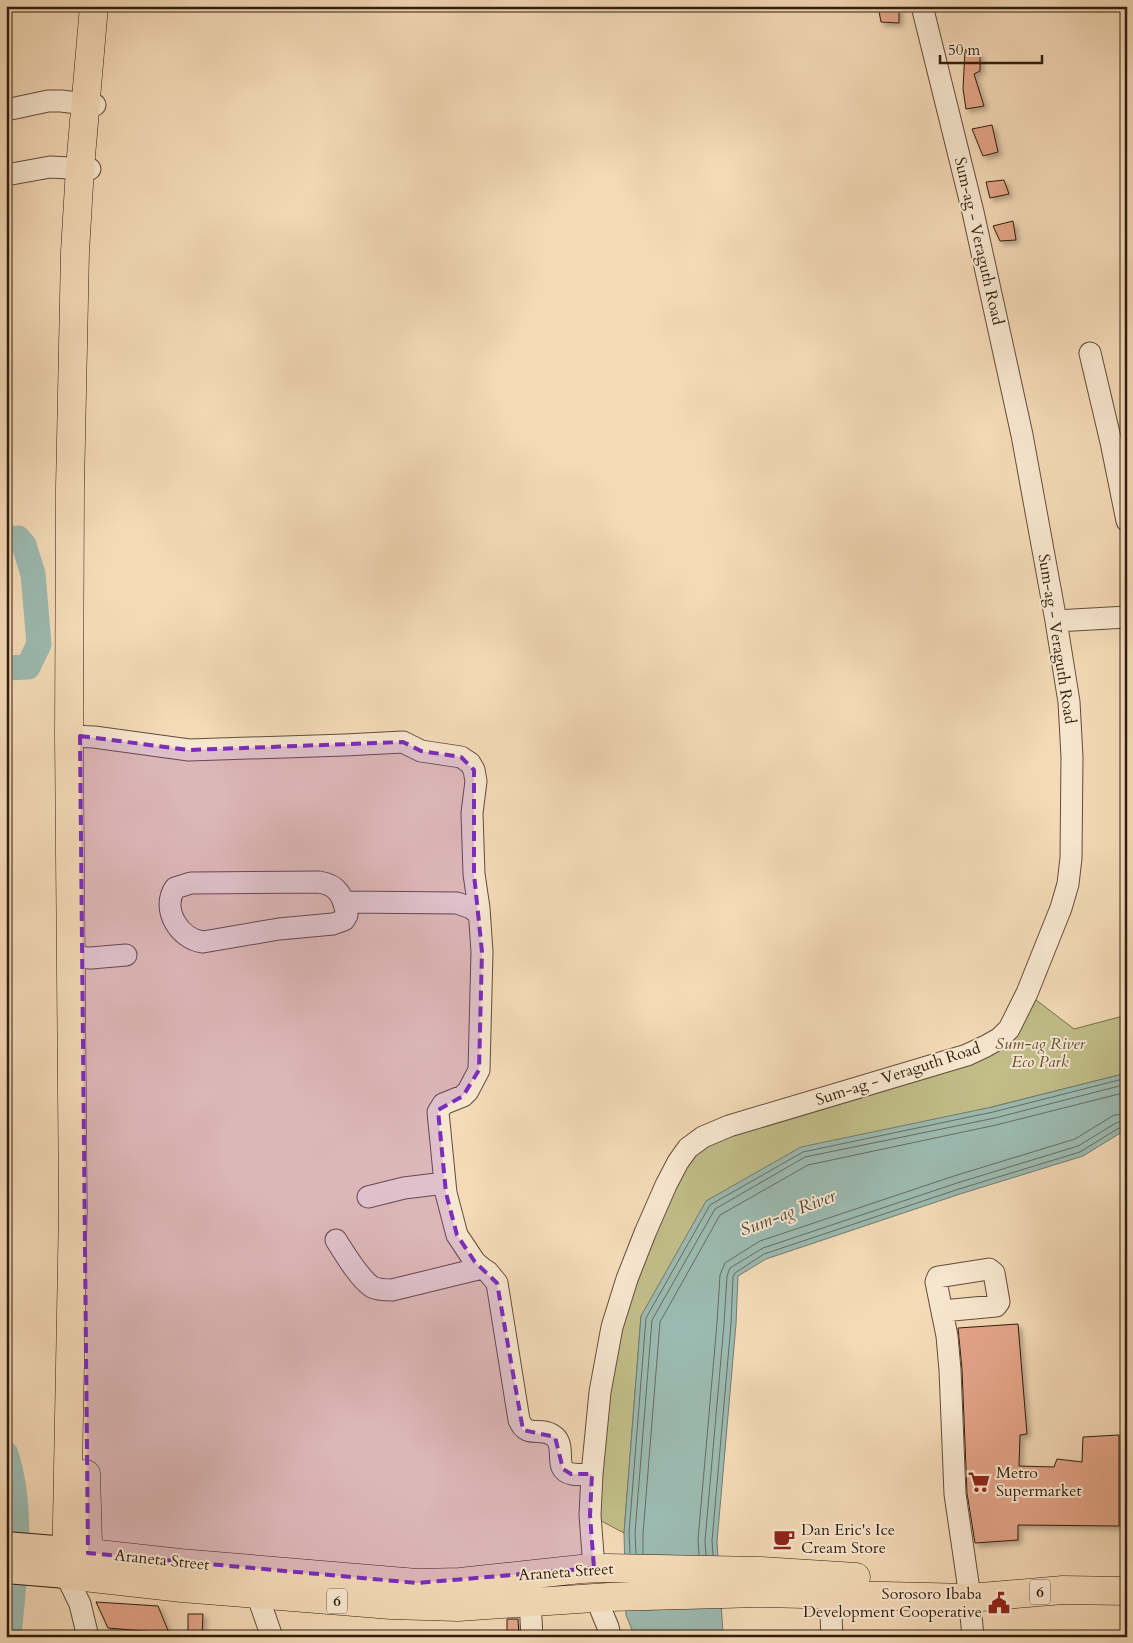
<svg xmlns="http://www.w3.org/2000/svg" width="1133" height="1643" font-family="Cardo,serif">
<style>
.green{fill:#c1be8a;stroke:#796e4c}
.water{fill:#9cbab1;stroke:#717c70}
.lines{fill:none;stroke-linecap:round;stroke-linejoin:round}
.shore{stroke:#666c60;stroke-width:1}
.river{stroke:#9cbab1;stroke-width:25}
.building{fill:#e4a589;stroke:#311e0e;filter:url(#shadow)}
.minor-casing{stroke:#624d38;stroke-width:23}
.major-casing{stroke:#311e0e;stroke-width:28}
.highway-casing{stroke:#311e0e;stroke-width:29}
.minor{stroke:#f8e7d0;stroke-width:21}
.major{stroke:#f4dab7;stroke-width:26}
.highway{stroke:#f4dab7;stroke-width:28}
.marked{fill:#7b2cbf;fill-opacity:0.2;stroke:#7b2cbf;stroke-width:4;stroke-dasharray:10 6;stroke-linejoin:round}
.labels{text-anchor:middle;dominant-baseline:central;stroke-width:4;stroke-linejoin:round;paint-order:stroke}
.shield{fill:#f8e7d0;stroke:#6d5a48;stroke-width:1}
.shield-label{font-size:15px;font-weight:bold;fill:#311e0e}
.street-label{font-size:16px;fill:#311e0e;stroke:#f8e7d0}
.park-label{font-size:16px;font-style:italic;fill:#5c4e33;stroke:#f8e7d0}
.poi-label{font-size:16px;fill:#311e0e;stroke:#f8e7d0;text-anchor:start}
.water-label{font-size:18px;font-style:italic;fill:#514d3f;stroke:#f8e7d0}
</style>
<defs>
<filter id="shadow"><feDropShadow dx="3.5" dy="3.5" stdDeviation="2.5" flood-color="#0004"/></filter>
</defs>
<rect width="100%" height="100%" fill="#f4dab7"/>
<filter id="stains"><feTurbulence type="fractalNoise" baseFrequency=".004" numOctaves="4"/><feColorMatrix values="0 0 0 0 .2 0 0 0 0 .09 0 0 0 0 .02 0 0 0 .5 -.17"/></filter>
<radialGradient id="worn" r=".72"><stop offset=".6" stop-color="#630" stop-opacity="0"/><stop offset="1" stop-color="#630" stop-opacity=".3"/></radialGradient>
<!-- green -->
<path class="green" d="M1027,993l47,36 53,-14v58l-135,34 -351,209 -17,217 -34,-18 22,-188 76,-179 298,-102z"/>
<!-- water -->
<path class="water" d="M1127,1073v61l-5,-2 -39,24 -123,38 -194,65 -28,17 -2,48 -19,218 6,92 1,3h-89l-9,-22 -2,-82 17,-217 65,-115 95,-54 191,-40z"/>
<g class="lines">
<!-- shore -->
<path class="shore" d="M630,1553l-1,-20 17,-215 64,-113 93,-53 190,-40 134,-34
M636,1554l-1,-21 17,-213 63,-111 90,-52 190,-39 132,-34
M643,1554v-20l17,-212 60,-107 88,-50 188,-40 131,-33
M699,1555l-1,-15 19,-217 3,-48 5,-12 35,-22 194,-65 121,-37 39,-24 13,-1
M706,1555l-1,-14 19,-217 3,-48 3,-8 33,-20 194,-65 121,-37 38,-23 6,-2 5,1
M713,1555l-1,-14 19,-217 2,-47 2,-4 29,-19 195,-65 121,-37 39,-24 8,1"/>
<!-- river -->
<path class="river" d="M6,539l12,-1 6,7 9,29 6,70 -11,23 -22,1
M6,1454c19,58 8,123 3,183"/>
</g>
<!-- building -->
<path class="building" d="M878,6h21v17l-18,-1z
M966,49l2,6 12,-3v19l-6,3 10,32 -18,3 -3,-20 2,-39z
M992,125l6,27 -15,4 -11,-27z
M1004,180l5,14 -19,4 -4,-16z
M1013,221l3,19 -16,1 -7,-15z
M1018,1324l9,110 -7,1 -1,31 35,1 3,-8 25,3 1,-25 36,-2v91l-101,-1v15l-43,3 -8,-50 -5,-124 -4,-41z
M96,1602l62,4 11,27 -61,-5z
M188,1614h15l-1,23h-14z
M507,1619h11l1,18h-12z"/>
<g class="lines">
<!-- minor casing -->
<g class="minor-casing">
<path id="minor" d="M6,110l42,-9h13l34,4
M6,175l44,-8 40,2
M1090,353l21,89 16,79
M1056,621l71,-4
M69,736l25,1 95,13 156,-5 58,-3 18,9 40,6 9,6 4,7 2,11 -4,32 2,61 5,34 3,44 -3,118 -11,21 -5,5 -20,8 -5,8 8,81 11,42 18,27 7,6 6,4 9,11 22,137c8,20 23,5 36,17 12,11 -3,33 17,37 7,1 14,0 20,0
M319,882c20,3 24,15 28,33l-3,5 -11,4 -54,5 -76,13c-24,-3 -42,-33 -28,-54l16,-5z
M344,902l113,1 14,5 8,6
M70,957l21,1 35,-3
M368,1197l36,-9 41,-5
M336,1240c9,14 22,37 36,47 6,3 13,3 20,3l90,-22
M942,1311l54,-5 3,-4 -5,-29 -5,-4 -51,8 -2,5 11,54 3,34 5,124 13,89 5,54
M594,1568l-4,-53 2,-41 8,-82 12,-65 15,-48 18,-46 21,-48 12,-23 10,-14 15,-11 26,-11 238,-71 19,-9 14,-8 9,-9 18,-36 34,-85 7,-24 3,-26 1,-101 -3,-55 -13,-81 -34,-186 -49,-223 -51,-206
M66,1575l14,29 8,33
M254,1580l3,14 15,43
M830,1595l2,42
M596,1598l12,29 2,10
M530,1601l2,36"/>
</g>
<!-- major casing -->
<g class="major-casing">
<path id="major" d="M6,1545l61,5
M6,1570l60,5"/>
</g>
<!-- highway casing -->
<g class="highway-casing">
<path id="highway" d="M94,6l-14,162 -5,84 -5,235 -1,249 4,473 -7,366 116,13 209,17 67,2 151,-10 151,-4 209,5 94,-8 64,1
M86,1474l3,103
M71,1551l109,12 237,20 43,-1 121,-13 26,-1 154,3 95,6"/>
</g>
<!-- minor -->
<use href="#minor" class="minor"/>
<!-- major -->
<use href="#major" class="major"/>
<!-- highway -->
<use href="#highway" class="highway"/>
</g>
<!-- marked area -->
<path class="marked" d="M80,736l109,14 214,-8 18,9 40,6 13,13v104l8,78 -3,118 -16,26 -25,14 8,83 11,42 18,27 22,21 26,147 32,7 8,32 8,5h21l-2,41 4,53 -177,15 -329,-30z"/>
<!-- icons -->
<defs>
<g id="supermarket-bare" transform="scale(1.725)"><path d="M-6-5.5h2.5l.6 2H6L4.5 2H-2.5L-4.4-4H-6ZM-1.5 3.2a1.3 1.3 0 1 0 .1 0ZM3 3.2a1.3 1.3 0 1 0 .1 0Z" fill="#8f2418" stroke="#f8e7d0" stroke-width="2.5" paint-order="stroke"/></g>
<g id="cafe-bare" transform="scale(1.725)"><path d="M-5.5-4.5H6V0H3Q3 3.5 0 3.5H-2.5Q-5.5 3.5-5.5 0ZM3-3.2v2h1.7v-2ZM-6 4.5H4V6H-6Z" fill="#8f2418" stroke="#f8e7d0" stroke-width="2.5" paint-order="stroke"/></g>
<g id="civic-bare" transform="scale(1.725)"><path d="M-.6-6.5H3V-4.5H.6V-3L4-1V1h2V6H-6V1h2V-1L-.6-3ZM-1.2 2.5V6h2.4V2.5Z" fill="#8f2418" stroke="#f8e7d0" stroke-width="2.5" paint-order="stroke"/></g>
</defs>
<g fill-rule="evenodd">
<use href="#supermarket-bare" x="979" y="1482"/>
<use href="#cafe-bare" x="784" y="1539"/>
<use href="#civic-bare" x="999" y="1603"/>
</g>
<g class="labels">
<!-- shield labels -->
<g class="shield">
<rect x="1030" y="1579.5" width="20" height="25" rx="4"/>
<rect x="327" y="1588.5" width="20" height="25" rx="4"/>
</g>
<g class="shield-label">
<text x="1040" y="1592">6</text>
<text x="337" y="1601">6</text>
</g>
<!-- street labels -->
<g class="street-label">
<text transform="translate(979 241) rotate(77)">Sum-ag - Veraguth Road</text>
<text transform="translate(1057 639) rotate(81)">Sum-ag - Veraguth Road</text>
<text transform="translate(898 1074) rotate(-18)">Sum-ag - Veraguth Road</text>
<text transform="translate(162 1560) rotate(6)">Araneta Street</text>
<text transform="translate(566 1572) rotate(-4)">Araneta Street</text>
</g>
<!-- park labels -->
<g class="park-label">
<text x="1040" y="1044">Sum-ag River<tspan x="1040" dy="18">Eco Park</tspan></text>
</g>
<!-- poi labels -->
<g class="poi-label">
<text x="996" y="1473">Metro<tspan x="996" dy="18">Supermarket</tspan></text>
<text x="801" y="1530">Dan Eric's Ice<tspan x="801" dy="18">Cream Store</tspan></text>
<text x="982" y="1594" text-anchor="end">Sorosoro Ibaba<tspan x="982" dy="18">Development Cooperative</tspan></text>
</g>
<!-- water labels -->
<g class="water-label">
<text transform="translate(788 1213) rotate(-21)">Sum-ag River</text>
</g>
</g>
<!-- margin -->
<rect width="1133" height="1643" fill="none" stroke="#f4dab7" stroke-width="25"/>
<rect x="8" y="8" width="1118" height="1628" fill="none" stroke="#311e0e" stroke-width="2.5"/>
<rect x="12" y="12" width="1108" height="1618" fill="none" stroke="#311e0e"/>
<!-- scale -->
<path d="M940 55v8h102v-8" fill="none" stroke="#311e0e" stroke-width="2.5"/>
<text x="948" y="55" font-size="15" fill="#311e0e" stroke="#f8e7d0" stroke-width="4" paint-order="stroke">50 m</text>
<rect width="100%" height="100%" filter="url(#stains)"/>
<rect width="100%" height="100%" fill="url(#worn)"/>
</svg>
